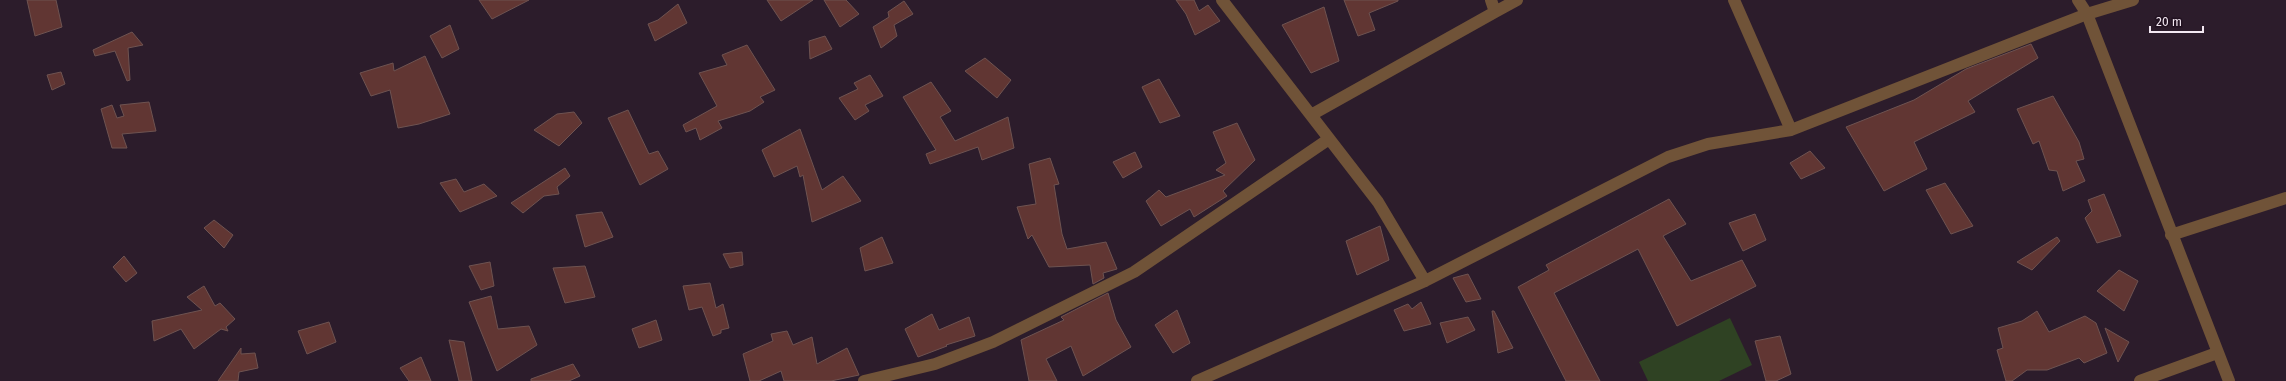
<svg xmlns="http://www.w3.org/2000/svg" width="2286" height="381" font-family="'Fira Sans',sans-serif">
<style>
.green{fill:#2f4223}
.building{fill:#613633;stroke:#6e5351}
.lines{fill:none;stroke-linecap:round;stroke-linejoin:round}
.minor{stroke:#705338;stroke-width:12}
</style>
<rect width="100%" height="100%" fill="#2c1c2b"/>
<!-- green -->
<path class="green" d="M1730,318l22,47 -33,16h-71l-9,-19z"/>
<!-- building -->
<path class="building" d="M27,0h29l6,27 -27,9z
M479,0h50l-37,19z
M767,0h46l-32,21z
M824,0h22l13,14 -19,13z
M1176,0h18l5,11 9,-6 12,16 -25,14 -9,-21z
M1344,0h54v1l-29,12 6,17 -17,6z
M904,1l9,13 -19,11 3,11 -16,12 -8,-21 16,-10 -1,-5z
M678,4l9,19 -32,18 -7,-17 10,-4z
M1324,7l15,54 -28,12 -29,-48z
M450,25l9,24 -17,9 -12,-22z
M132,32l11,13 -15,3 2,32 -3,1 -12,-30 -20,5 -2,-6z
M825,36l7,13 -22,10 -1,-18z
M2031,44l7,14 -70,43 7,11 -61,30 13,27 -43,22 -38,-64 68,-27 52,-31z
M747,45l28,45 -15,7 4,5 -14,9 -32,10 4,7 -22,12 -4,-12 -10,4 -3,-7 34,-19 -18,-33 28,-8 -5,-10z
M425,56l25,58 -31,10 -21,4 -8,-38 -19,6 -11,-23 33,-10 1,8z
M985,58l26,22 -14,18 -32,-27z
M61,72l4,12 -13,6 -5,-15z
M870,75l13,21 -18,9 4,6 -14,9 -16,-22 19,-9 -4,-6z
M1159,79l21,37 -20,7 -18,-36z
M931,82l20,29 -11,6 15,24 53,-24 6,31 -32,12 -4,-13 -48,17 -4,-10 10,-4 -33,-53z
M2053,96l26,46 5,17 -8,2 9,20 -22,10 -6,-20 -8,-1 -10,-29 -6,3 -16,-35z
M149,102l7,29 -34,3 5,14h-15l-11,-39 11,-4 5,13 7,-2 -4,-11z
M628,110l21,44 9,-3 10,18 -28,16 -32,-67z
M574,112l8,11 -23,23 -25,-16 23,-16z
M1237,123l18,37 -32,31 4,5 -33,21 -4,-8 -29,17 -15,-25 13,-11 7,7 59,-22 -9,-5 10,-7 -13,-31z
M800,129l22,61 21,-14 18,25 -49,21 -9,-47 -3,2 -3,-11 -23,11 -12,-27z
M1810,151l15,17 -24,11 -11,-16z
M1135,152l7,15 -19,11 -10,-16z
M1050,158l9,26 -5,1 8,49 5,15 39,-7 11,27 -14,4 1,5 -11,6 -3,-19 -41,2 -17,-32 -4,4 -11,-32 19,-3 -7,-40z
M565,168l5,8 -13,11 2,7 -15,2 -21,17 -12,-10z
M456,179l8,13 20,-8 13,12 -37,16 -20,-29z
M1945,183l28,43 -22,8 -25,-44z
M2104,194l17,42 -24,7 -12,-25 7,-7 -4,-11z
M1669,199l17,25 -23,12 28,45 51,-21 14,26 -79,40 -39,-77 -84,44 46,88h-34l-48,-94 31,-17 -3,-5z
M602,212l11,25 -28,10 -9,-32z
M1755,214l11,26 -23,11 -14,-28z
M214,220l19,15 -9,13 -20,-20z
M1380,226l9,34 -32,15 -11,-34z
M882,237l11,26 -28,8 -5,-23z
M2057,237l3,4 -28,29 -15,-8z
M742,252l1,13 -13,3 -7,-14z
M124,256l13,17 -11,9 -13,-15z
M490,262l4,24 -13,4 -12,-24z
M585,266l10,31 -30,6 -12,-35z
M2119,270l19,11 -14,30 -27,-20z
M1468,274l13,25 -15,3 -13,-24z
M710,283l6,25 7,-4 6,24 -8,2v3l-8,3 -11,-29 -13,3 -6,-24z
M204,286l11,20 5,-3 15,16 -9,8 2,4 -7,-2 -27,20 -13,-20 -27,12 -2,-20 50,-11 -15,-13z
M1108,293l8,27 15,27 -48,29 -12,-30 -25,13 11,22h-28l-8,-41 43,-20 -3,-3z
M491,296l7,33 31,-3 8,19 -40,26 -28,-69z
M1421,302l10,22 -27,7 -10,-21 14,-6 4,5z
M1177,310l13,33 -17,10 -18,-28z
M1492,311h2l19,37 -15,5z
M2037,311l12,21 36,-16 11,7 11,30 -23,10 -5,-5 -32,12h-20l-15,11h-6l-9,-31 6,-2 -5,-20 24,-7z
M932,314l7,16 30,-13 6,19 -29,9 1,1 -29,11 -13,-28z
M1468,317l7,13 -28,13 -7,-20z
M656,320l6,20 -23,8 -7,-19z
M329,322l7,20 -29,12 -9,-23z
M2105,328l24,14 -11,20z
M787,331l6,14 19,-8 5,27 30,-16 12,27 -28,6h-47l-3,-10 -22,10h-9l-7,-27 30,-13 -2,-7z
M1780,336l11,38 -15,7h-10l-11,-40z
M449,340l15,2 8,39h-13z
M241,348v6l14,-1 3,15 -19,4 -1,9h-20z
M421,357l10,24h-22l-9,-13z
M573,364l7,12 -11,5h-38v-2z"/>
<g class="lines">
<!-- minor -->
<path class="minor" d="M1222,0l156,202 47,79
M1734,0l57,130
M2078,0l9,14 142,367
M1495,12l22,-12
M1311,115l184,-103 -4,-12
M2171,235l115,-37
M864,381l71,-17 58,-22 141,-70 195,-133
M1197,381l228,-100 243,-124 40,-13 83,-14 296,-116 46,-14
M2140,381l77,-28"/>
</g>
<!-- scale -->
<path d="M2150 26v6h53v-6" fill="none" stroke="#f3e8f2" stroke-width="2"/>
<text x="2156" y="26" font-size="12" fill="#f3e8f2" stroke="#221221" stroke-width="3" paint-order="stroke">20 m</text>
</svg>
